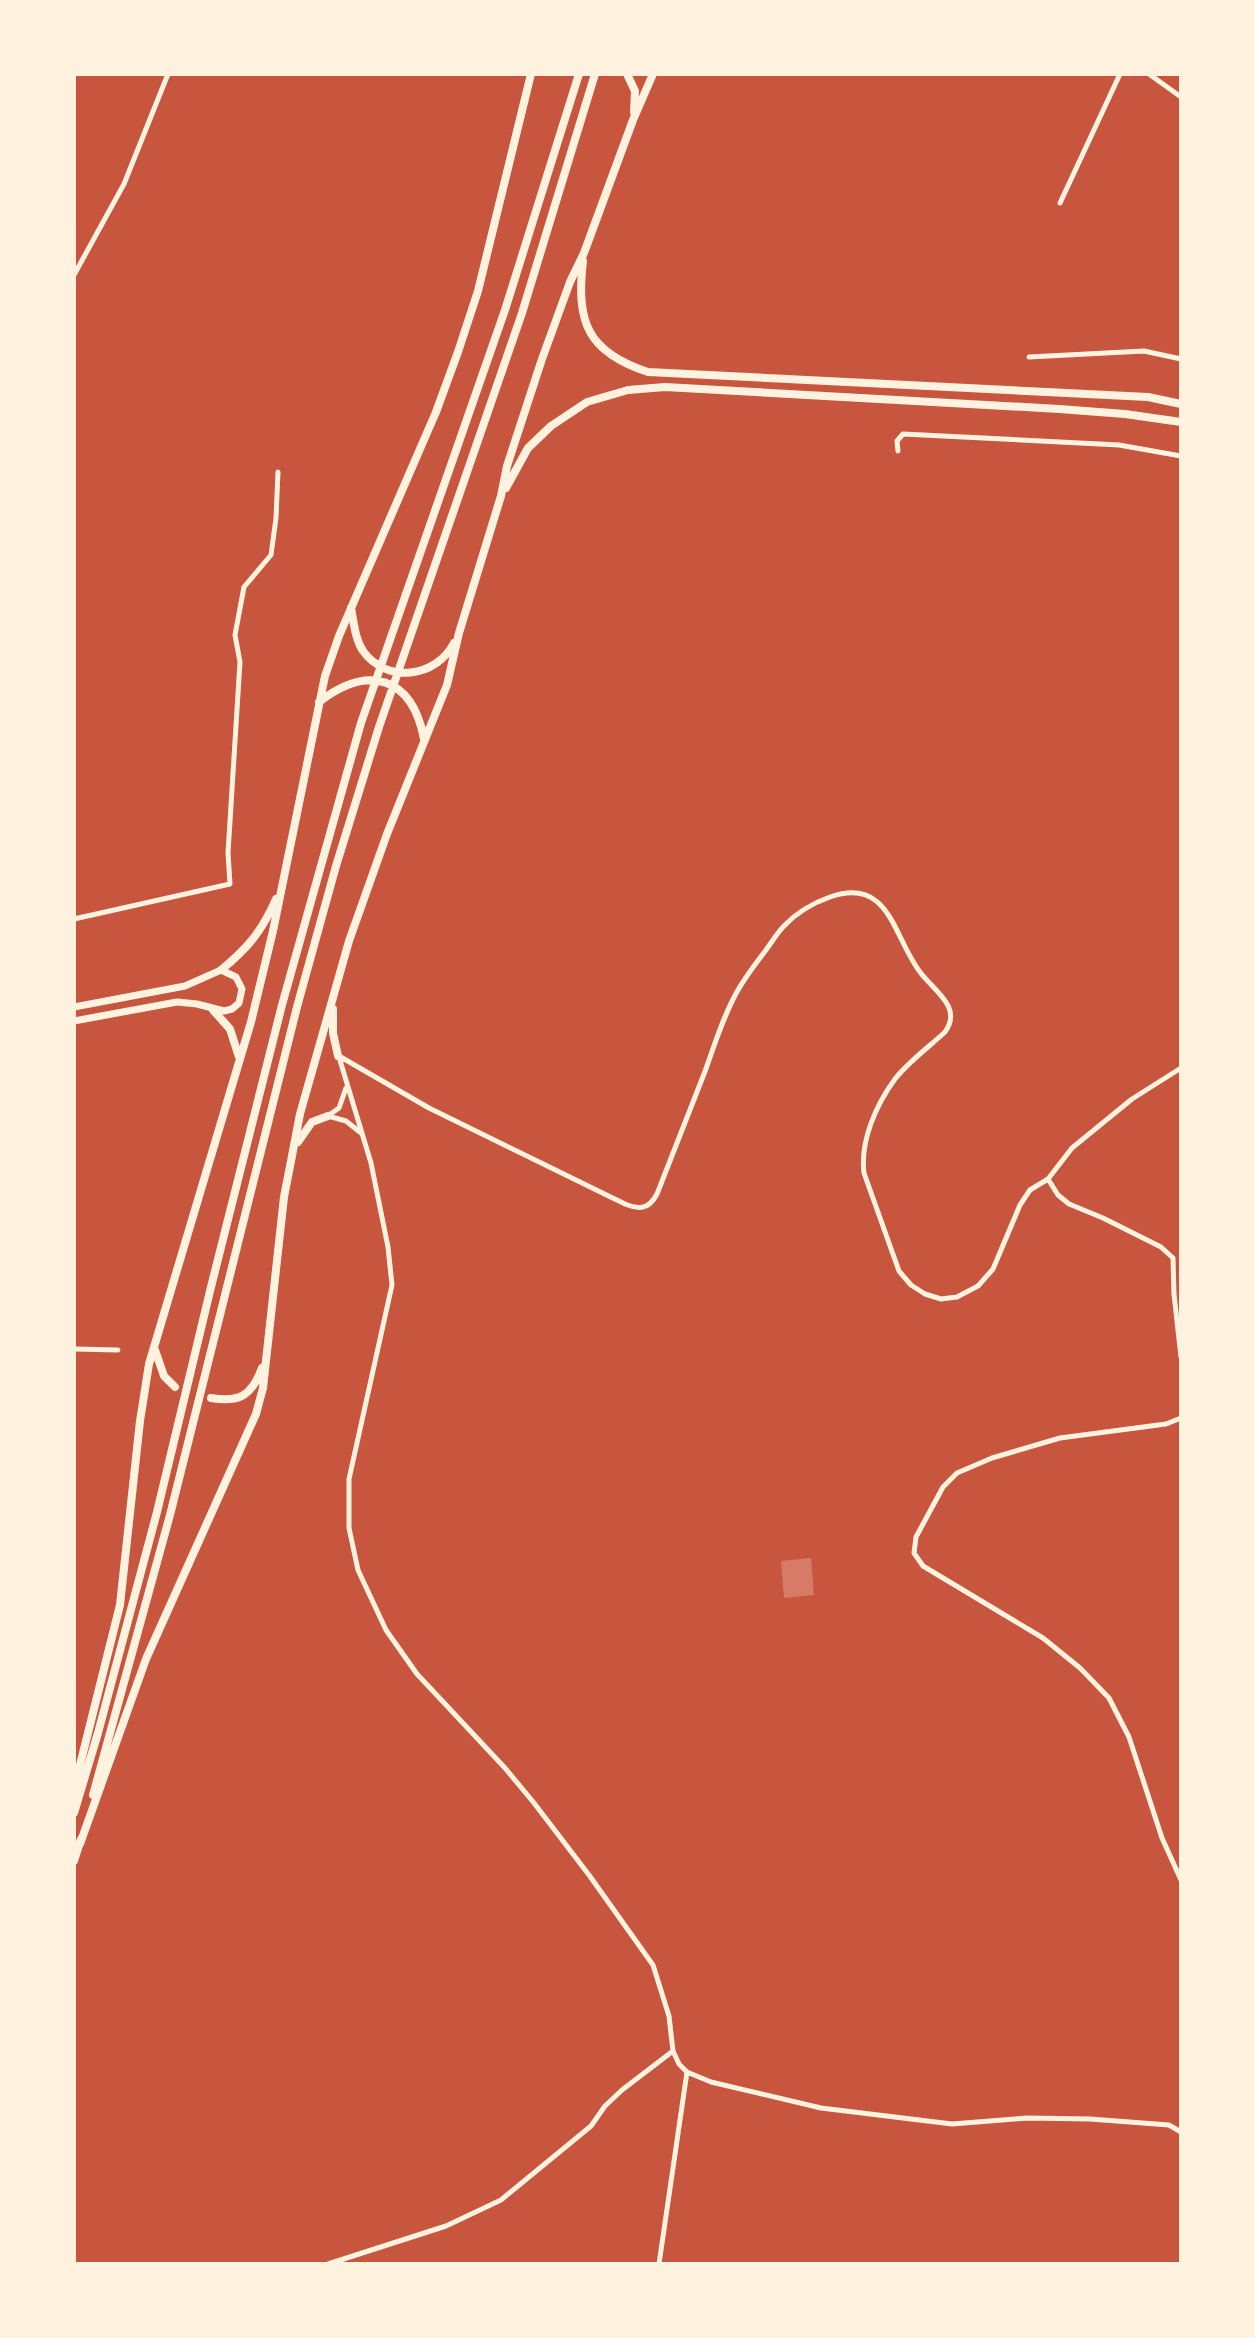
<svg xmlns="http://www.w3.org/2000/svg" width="1255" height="2338" font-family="Jost,sans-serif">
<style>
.building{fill:#d67c66}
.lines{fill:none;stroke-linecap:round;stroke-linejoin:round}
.minor{stroke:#fff3e0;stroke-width:5}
.secondary{stroke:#fff3e0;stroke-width:7}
.trunk{stroke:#fff3e0;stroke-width:8}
</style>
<rect width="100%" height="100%" fill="#c8553d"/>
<!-- building -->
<path class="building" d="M811,1558l3,37 -30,3 -3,-37z"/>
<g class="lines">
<!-- minor -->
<path class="minor" d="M1149,74l32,23
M1060,203l60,-129
M74,275l50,-91 44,-110
M1029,357l115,-6 37,8
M898,451l-1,-10 6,-7 216,11 62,11
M74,919l156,-35 -2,-31 12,-191 -5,-27 9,-48 27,-32 5,-37 2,-46
M339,1056l90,52 196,96c15,6 24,5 32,-10 16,-40 31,-80 47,-120 10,-27 19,-58 34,-84 8,-14 18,-27 28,-40 6,-8 11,-17 18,-24 13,-14 29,-23 46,-29 60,-21 63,40 90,75 14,19 43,35 25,60 -16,15 -37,30 -50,47 -19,26 -35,62 -31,94l35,98 12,14 14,9 16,5 16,-2 21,-11 15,-17 27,-64 10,-15 18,-11 24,-31 60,-49 49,-31
M339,1057l32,106 17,84 4,38 -43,194v49l9,42 28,60 31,44 88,94 29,35 55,72 64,90 16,51 4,35 6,13 8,8 24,10 110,26 131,16 75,-6 63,1 79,6 12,7
M329,1115l10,-7 7,-20
M328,1116l18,5 15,12
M1048,1179l10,16 11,9 34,14 58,29 12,11 1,36 7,63
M74,1349l44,1
M1181,1418l-15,6 -106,14 -68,20 -35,15 -14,14 -27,50 -2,16 9,13 120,72 37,30 29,30 20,39 33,101 19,42
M328,2264l118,-38 55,-26 90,-74 14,-20 17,-16 51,-39
M659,2264l28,-192"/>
<!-- secondary -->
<path class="secondary" d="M74,1007l111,-21 36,-16 15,7 6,12 -3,14 -7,6 -8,2 -27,-7 -20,-2 -103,19"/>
<!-- trunk -->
<path class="trunk" d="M627,74l8,17 -1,21
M583,261c-7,61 4,91 65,111l500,25 33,7
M506,488l22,-40 23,-22 36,-24 41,-12 37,-3 394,22 66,5 56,8
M351,608c3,15 4,31 12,43 24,33 73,27 91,-8
M319,702c49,-38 93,-26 105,37
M221,970c27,-22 41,-39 55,-71
M333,1009v24l5,23
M213,1010l17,19 9,28
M298,1142l14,-20 16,-6
M155,1350l9,26 11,11
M211,1398c29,5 41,-3 51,-30
M74,1789l46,-184 20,-184 9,-57 102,-342 22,-91 52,-255 14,-40 97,-224 22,-60 20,-61 53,-217
M93,1795l77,-280 127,-508 39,-141 43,-139 143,-414 73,-239
M74,1813l24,-80 59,-221 54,-225 71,-282 79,-282 144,-413 74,-236
M80,1844l66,-185 110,-245 7,-26 21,-191 7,-36 9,-47 49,-173 38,-107 60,-149 12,-52 42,-137 6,-30 35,-107 28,-77 14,-29 49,-133 20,-46
M74,1861l7,-22"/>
</g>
<!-- border -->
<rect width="1255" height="2338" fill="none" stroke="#fff3e0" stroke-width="152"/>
</svg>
